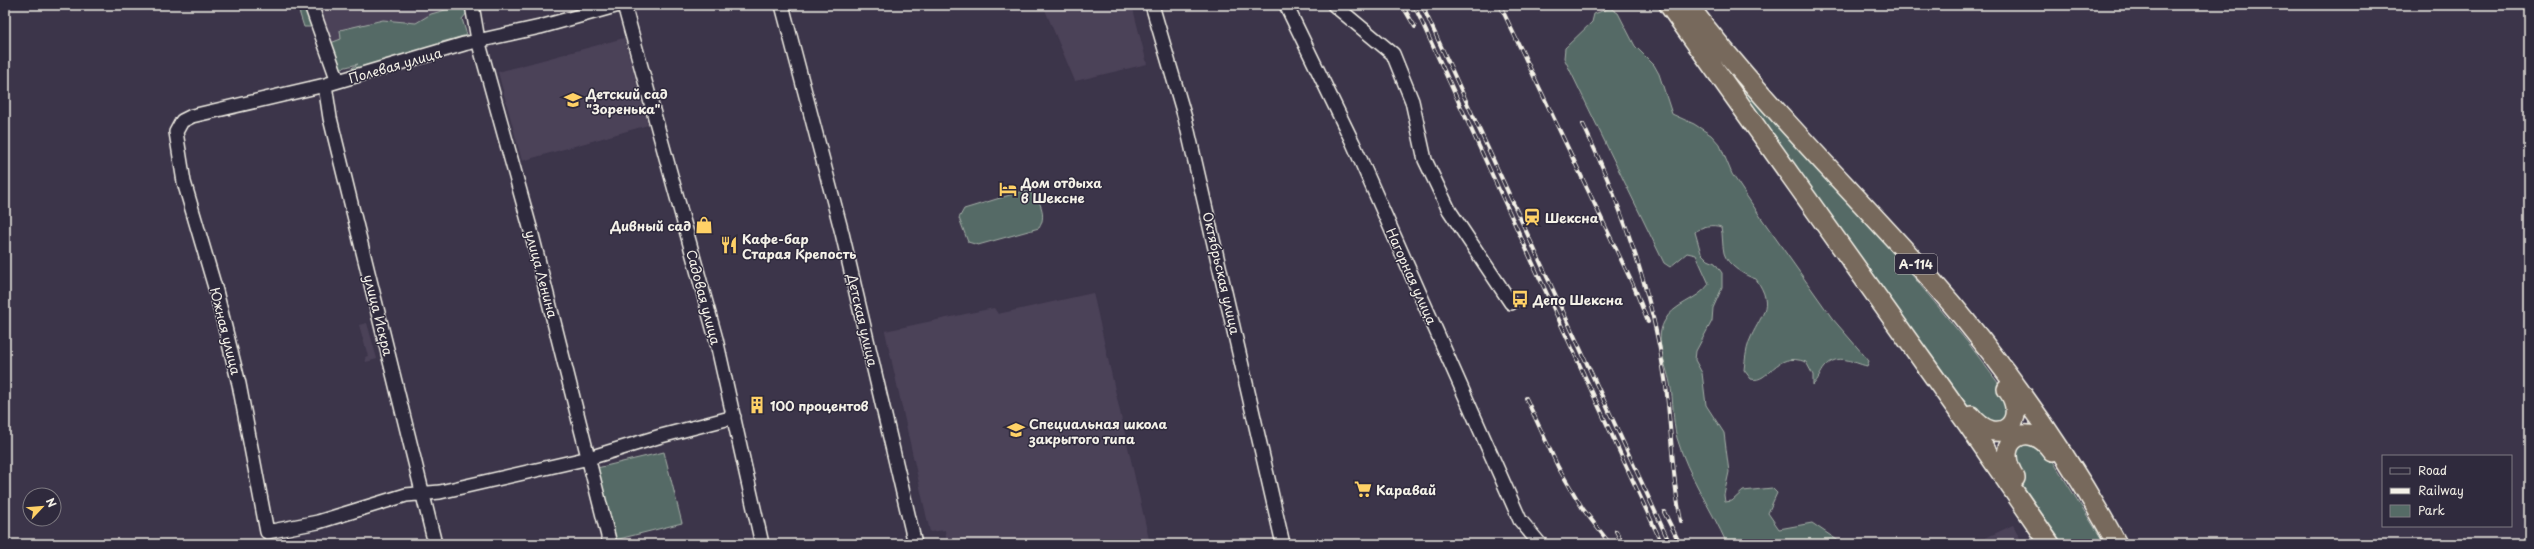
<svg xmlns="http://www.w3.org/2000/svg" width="2534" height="549" font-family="'Playpen Sans',sans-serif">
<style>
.built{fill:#4c4259}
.green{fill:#556b66;stroke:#a4aea7}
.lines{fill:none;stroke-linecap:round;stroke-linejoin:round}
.minor-casing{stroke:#f4f1e8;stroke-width:16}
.highway-casing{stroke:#f4f1e8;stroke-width:22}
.minor{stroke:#2f2a3d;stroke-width:13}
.highway{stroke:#77695c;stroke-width:19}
.rail-casing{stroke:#f4f1e8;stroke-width:4}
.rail{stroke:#2f2a3d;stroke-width:2.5;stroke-dasharray:8;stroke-linecap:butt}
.labels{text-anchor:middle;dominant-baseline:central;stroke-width:3;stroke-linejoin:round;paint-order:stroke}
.shield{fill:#2f2a3d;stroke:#b9b5b5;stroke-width:1}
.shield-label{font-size:12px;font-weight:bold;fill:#f4f1e8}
.street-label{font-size:13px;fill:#f4f1e8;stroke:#2f2a3d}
.poi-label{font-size:13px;font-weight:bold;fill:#f4f1e8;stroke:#2f2a3d;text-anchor:start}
</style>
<rect width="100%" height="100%" fill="#3c354a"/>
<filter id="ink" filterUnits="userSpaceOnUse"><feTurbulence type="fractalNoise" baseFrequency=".025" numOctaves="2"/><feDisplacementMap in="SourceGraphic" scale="8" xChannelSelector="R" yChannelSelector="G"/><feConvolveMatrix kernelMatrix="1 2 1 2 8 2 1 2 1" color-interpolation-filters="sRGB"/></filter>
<g filter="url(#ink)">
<!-- built -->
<path class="built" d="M316,5h143l8,30 -129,34z
M1043,5h89l15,59 -72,17z
M624,38l24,87 -126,36 -24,-89z
M1093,293l57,251h-203l-2,-14 -15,2 -45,-201 109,-23 4,6z
M367,323l10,36 -11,3 -1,-5 3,-1 -9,-31z
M2013,525l10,19h-50z"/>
<!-- green -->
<path class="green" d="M297,5h9l6,20 -2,2h-6z
M463,5l4,8 -5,6 5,16 -29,8 6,1 -100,29 14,-9 -20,5 -10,-25 13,-5 -1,-9 43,-10 33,3 15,-9z
M1680,5l203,235 86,104 41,55 -4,24 -29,-4 -46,-65 -42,-54z
M1610,8l8,5 17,33 19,19 5,9 13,40 22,10 17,11 9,10 12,29 30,45 70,99 37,43 -2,5c-14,-3 -29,-14 -42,1 -5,6 -6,12 -12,18v-10l-7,-13c-32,-12 -36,22 -55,17l-7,-9c1,-9 2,-20 5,-28 11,-28 27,-34 7,-63 -11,-3 -29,-14 -32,-26 -2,-9 -1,-17 -3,-26 -8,-3 -20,-1 -26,5l6,21 7,7 7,3 7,10v15l-9,20 -1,13 -16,30 -1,9 7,13 4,32 18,28 5,39 -5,23 1,7 7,-1 11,-10 29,-3 5,5 -9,20 11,16 33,-6 31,21h-116c-16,-36 -39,-68 -50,-106 -5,-18 -3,-37 -7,-55 -4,-19 -16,-42 -6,-61 9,-19 33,-21 45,-38l-13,-29 -9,-2 -17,14 -6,-4 -100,-205 1,-10 27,-26 2,-8z
M1023,191c16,1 25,24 16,37l-61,17 -10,-3 -9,-24 5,-9z
M2023,441l26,14 56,89h-42l-45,-66 -6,-27z
M664,452l18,71 -67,17 -18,-72z"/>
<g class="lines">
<!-- minor casing -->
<g class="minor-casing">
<path id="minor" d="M311,5l27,76
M472,5l6,35 53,191 79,313
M619,5l-79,22 -76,17 -139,41 -133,31 -10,5 -6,11 8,50 32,109 23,93 28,148 51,-10 88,-27 34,-3 149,-34 72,-22 73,-19
M624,5l92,334 46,205
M782,5l60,228 73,311
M1152,5l33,113 98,426
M1286,5l67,138 167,377 20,24
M1334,5l59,49 19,47 13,59 24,50 62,93
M325,85l5,33 105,426"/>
</g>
<!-- highway casing -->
<g class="highway-casing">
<path id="highway" d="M1669,5l298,418 83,121
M1688,5c73,96 159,180 239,270 72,82 138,174 190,269
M1971,416c27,34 60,5 36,-27
M2015,478c-25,-38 15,-60 37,-27"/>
</g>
<!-- minor -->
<use href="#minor" class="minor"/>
<!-- highway -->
<use href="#highway" class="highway"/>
<!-- rail casing -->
<g class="rail-casing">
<path id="rail" d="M1402,5l13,22
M1414,5l248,539
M1422,5l248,539
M1500,5l135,284 13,33
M1583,124c38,80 69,167 82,255 7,48 6,95 16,142
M1526,398l32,69 25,42 27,35
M1664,512l16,32
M1616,531l7,13"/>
</g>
<!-- rail -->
<use href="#rail" class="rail"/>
</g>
</g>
<!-- icons -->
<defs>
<g id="school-bare" transform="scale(1.38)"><path d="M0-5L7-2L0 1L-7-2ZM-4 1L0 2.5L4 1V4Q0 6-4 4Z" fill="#ffd166" stroke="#2f2a3d" stroke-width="2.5" paint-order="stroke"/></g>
<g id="hotel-bare" transform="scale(1.38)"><path d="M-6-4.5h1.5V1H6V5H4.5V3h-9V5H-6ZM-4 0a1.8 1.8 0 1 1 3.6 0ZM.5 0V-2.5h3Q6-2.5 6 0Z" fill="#ffd166" stroke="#2f2a3d" stroke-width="2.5" paint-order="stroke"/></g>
<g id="station-bare" transform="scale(1.38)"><path d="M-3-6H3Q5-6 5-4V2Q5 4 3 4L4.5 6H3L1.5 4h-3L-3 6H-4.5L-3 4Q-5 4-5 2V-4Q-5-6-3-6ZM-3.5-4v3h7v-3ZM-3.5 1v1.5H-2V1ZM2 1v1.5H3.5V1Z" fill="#ffd166" stroke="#2f2a3d" stroke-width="2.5" paint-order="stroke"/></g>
<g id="shop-bare" transform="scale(1.38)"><path d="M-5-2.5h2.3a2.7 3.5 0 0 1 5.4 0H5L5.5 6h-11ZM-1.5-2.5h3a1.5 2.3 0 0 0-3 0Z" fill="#ffd166" stroke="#2f2a3d" stroke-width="2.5" paint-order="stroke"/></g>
<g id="restaurant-bare" transform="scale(1.38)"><path d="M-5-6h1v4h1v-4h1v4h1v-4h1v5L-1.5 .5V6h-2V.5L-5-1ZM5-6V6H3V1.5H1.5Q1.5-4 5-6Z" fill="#ffd166" stroke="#2f2a3d" stroke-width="2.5" paint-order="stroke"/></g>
<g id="bus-bare" transform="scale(1.38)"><path d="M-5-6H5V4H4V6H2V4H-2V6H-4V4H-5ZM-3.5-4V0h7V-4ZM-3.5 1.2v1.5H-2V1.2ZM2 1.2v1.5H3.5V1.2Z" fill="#ffd166" stroke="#2f2a3d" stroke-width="2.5" paint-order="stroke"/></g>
<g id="building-bare" transform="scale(1.38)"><path d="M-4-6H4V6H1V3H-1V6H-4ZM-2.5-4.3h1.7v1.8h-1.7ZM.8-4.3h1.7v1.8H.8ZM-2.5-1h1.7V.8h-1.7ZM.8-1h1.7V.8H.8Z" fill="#ffd166" stroke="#2f2a3d" stroke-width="2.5" paint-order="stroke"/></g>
<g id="supermarket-bare" transform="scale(1.38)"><path d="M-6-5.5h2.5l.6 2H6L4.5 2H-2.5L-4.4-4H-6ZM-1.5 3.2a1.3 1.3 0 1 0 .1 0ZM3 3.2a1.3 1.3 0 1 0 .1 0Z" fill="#ffd166" stroke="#2f2a3d" stroke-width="2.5" paint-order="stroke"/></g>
</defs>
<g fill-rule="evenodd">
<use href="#school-bare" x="573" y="100"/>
<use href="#hotel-bare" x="1008" y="189"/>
<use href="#station-bare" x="1532" y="217"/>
<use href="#shop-bare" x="704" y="225"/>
<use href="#restaurant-bare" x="729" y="245"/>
<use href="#bus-bare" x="1520" y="299"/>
<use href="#building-bare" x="757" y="405"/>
<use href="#school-bare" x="1016" y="430"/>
<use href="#supermarket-bare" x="1363" y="489"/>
</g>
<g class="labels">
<!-- shield labels -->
<rect class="shield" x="1895" y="254" width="42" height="20" rx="3"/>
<g class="shield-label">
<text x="1916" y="264">А-114</text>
</g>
<!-- street labels -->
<g class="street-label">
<text transform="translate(395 65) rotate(-16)">Полевая улица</text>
<text transform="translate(1222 273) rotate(77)">Октябрьская улица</text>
<text transform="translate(542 274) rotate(75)">улица Ленина</text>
<text transform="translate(1412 276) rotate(66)">Нагорная улица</text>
<text transform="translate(704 297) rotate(75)">Садовая улица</text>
<text transform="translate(379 315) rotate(76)">улица Искра</text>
<text transform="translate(863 320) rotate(77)">Детская улица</text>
<text transform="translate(226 331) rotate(76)">Южная улица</text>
</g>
<!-- poi labels -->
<g class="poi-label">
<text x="586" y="93">Детский сад<tspan x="586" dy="15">"Зоренька"</tspan></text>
<text x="1021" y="182">Дом отдыха<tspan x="1021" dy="15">в Шекснe</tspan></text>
<text x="1545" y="217">Шексна</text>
<text x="691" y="225" text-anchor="end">Дивный сад</text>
<text x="742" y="238">Кафе-бар<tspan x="742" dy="15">Старая Крепость</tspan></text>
<text x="1533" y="299">Депо Шексна</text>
<text x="770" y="405">100 процентов</text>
<text x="1029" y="423">Специальная школа<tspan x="1029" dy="15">закрытого типа</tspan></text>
<text x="1376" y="489">Каравай</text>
</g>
</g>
<!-- margin -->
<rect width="2534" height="549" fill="none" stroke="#2f2a3d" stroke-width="20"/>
<rect x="10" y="10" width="2514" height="529" fill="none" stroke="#f4f1e8" stroke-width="1.5" filter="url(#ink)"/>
<!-- legend -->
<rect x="2382" y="455" width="130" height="72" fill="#2f2a3d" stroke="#7e7a81"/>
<rect x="2390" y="468" width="20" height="6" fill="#2f2a3d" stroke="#7e7a81"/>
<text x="2418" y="475" font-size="12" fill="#f4f1e8">Road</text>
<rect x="2390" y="488" width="20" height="6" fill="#f4f1e8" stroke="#7e7a81"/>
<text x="2418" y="495" font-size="12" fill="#f4f1e8">Railway</text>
<rect x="2390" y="505" width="20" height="12" fill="#556b66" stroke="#7e7a81"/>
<text x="2418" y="515" font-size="12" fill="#f4f1e8">Park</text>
<!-- north arrow -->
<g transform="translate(42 507) rotate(64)"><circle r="19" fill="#2f2a3d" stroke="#7e7a81"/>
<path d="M0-3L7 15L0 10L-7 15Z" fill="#ffd166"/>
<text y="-6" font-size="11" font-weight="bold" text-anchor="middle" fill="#f4f1e8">N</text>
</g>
</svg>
